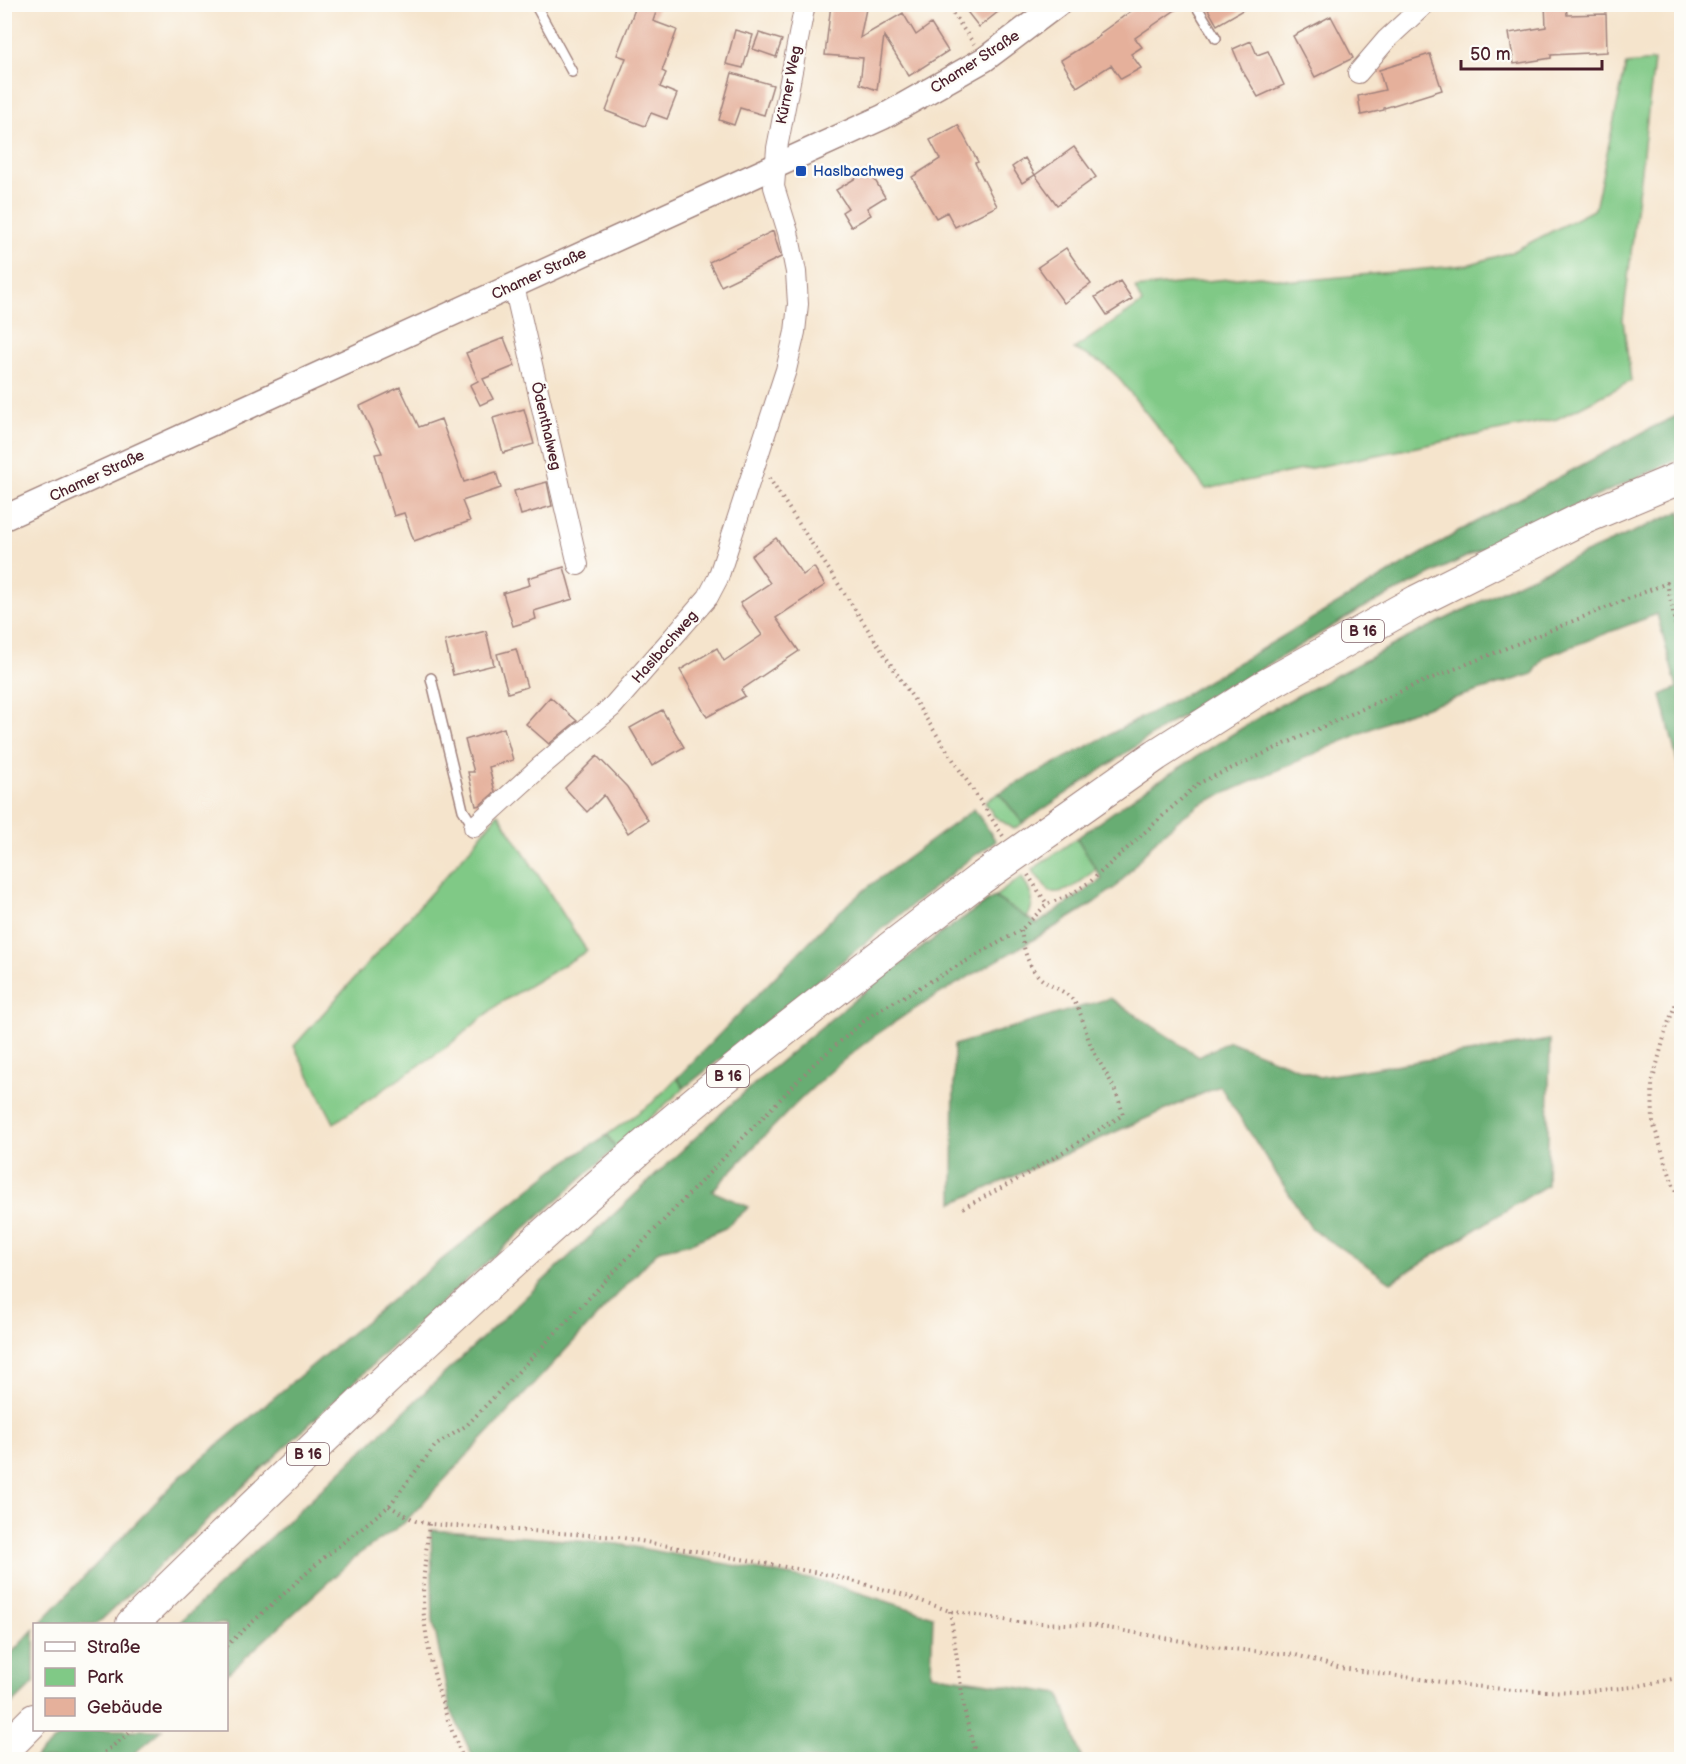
<svg xmlns="http://www.w3.org/2000/svg" width="1686" height="1764" font-family="'Balsamiq Sans',sans-serif">
<style>
.green{fill:#80c986;stroke:#657458;stroke-width:1.5}
.forest{fill:#68ad73;stroke:#59664f;stroke-width:1.5}
.building{fill:#e5b09b}
.lines{fill:none;stroke-linecap:round;stroke-linejoin:round}
.service-casing{stroke:#a0827c;stroke-width:12}
.minor-casing{stroke:#a0827c;stroke-width:22}
.tertiary-casing{stroke:#a0827c;stroke-width:27}
.trunk-casing{stroke:#a0827c;stroke-width:34}
.path{stroke:#a0827c;stroke-width:4;stroke-dasharray:1.5 4.5;stroke-linecap:butt}
.service{stroke:#fff;stroke-width:9}
.minor{stroke:#fff;stroke-width:20}
.tertiary{stroke:#fff;stroke-width:24}
.trunk{stroke:#fff;stroke-width:32}
.trunk-bridge-casing{stroke:#a0827c;stroke-width:34;stroke-linecap:butt}
.trunk-bridge{stroke:#fff;stroke-width:32}
.transit-dot{fill:#1a4fb4;stroke:#fdfcf7;stroke-width:2}
.labels{text-anchor:middle;dominant-baseline:central;stroke-width:5;stroke-linejoin:round;paint-order:stroke}
.shield{fill:#fdfcf7;stroke:#806168;stroke-width:1.5}
.shield-label{font-size:14px;font-weight:bold;fill:#4a1f2b}
.street-label{font-size:15px;fill:#4a1f2b;stroke:#fdfcf7}
.transit-label{font-size:15px;fill:#164399;stroke:#fdfcf7;text-anchor:start}
</style>
<rect width="100%" height="100%" fill="#fdfcf7"/>
<filter id="ink" filterUnits="userSpaceOnUse"><feTurbulence type="fractalNoise" baseFrequency=".0167" numOctaves="2"/><feDisplacementMap in="SourceGraphic" scale="12" xChannelSelector="R" yChannelSelector="G"/><feConvolveMatrix kernelMatrix="1 2 1 2 8 2 1 2 1" color-interpolation-filters="sRGB"/></filter>
<filter id="wash" filterUnits="userSpaceOnUse"><feTurbulence type="fractalNoise" baseFrequency=".008" numOctaves="4" result="noise"/><feDisplacementMap in="SourceGraphic" scale="24" xChannelSelector="R" yChannelSelector="G"/><feGaussianBlur stdDeviation="1.35" result="paint"/><feColorMatrix in="noise" values="0 0 0 0 0 0 0 0 0 0 0 0 0 0 0 0 0 1.4 0 .05"/><feComposite in="paint" operator="in"/></filter>
<g filter="url(#wash)">
<rect width="100%" height="100%" fill="#f5e4cc"/>
<!-- green -->
<path class="green" d="M1654,61l-31,259 8,61 -74,38 -351,70 -89,-113 -13,-12 -30,-15 68,-46 -7,-15 124,-12 38,5 170,-16 45,-13 83,-43 31,-145z
M999,793l24,30 -9,6 -20,-13 -9,-14z
M498,813l89,138 -87,52 -52,43 -114,77 -40,-77 177,-198z
M1077,838l19,31c-15,12 -26,25 -46,23l-18,-22z
M1022,877c9,17 15,23 5,41l-33,-21z
M677,1078l7,10 -68,60 -9,-13 45,-32z"/>
<!-- forest -->
<path class="forest" d="M1681,414v44l-181,82 -139,69 -194,116 -144,98 -24,-30 185,-98 286,-170 181,-97z
M1681,511v266l-20,-82 16,-7 -20,-74 -113,43 -11,17 -129,40 -203,90 -20,14 -24,21 -40,47 -22,16c-72,47 -152,85 -222,135 -60,44 -110,101 -161,154l37,16 -24,21 -34,15 -32,7 -255,273 -45,31 -132,120 -1,-50h-48l549,-516c85,-75 172,-148 267,-211l43,27 65,-45 -25,-41 67,-48 125,-79 134,-71 121,-60z
M974,809l22,32 -29,20 -283,227 -7,-10 156,-161 35,-30z
M1110,998l89,59 30,-16 90,36 231,-37 -3,145 -156,97 -80,-54 -91,-142 -267,117 1,-158z
M607,1135l9,13 -217,192 -302,284h-58l142,-148 165,-139 207,-167z
M431,1530l187,14 207,38 108,34 -2,58 129,20 22,65h-608l-24,-51 -17,-88z
M34,1629v54l-29,28v-51z
M66,1730h96l-35,29h-93z"/>
<g id="blocks">
<!-- building -->
<path class="building" d="M637,4h22l-6,17 24,9 -15,41 4,2 -6,14 17,7 -10,25 -16,-6 -6,13 -39,-15 20,-53 -9,-3z
M831,4h36l-7,34 43,-25 13,22 15,-11 17,27 -39,25 -25,-40 -7,54 -17,-6 3,-26 -38,-3z
M961,4h47l-29,23z
M1141,4h43l-49,34 7,9 -11,7 10,14 -20,11 -10,-14 -34,22 -16,-27 39,-24 -1,-2z
M1205,4h48l-36,21z
M1545,4h21l1,11 39,-1 1,38 -56,3v3l-37,6 -5,-31 37,-6z
M1331,16l22,42 -38,19 -22,-41z
M735,30l18,5 -10,33 -17,-4z
M759,33l23,7 -6,17 -23,-8z
M1251,41l6,14 11,-4 16,34 -26,12 -16,-27 -9,-21z
M1430,54l12,36 -58,18v2l-23,5 -3,-19 27,-6 -6,-20z
M732,73l41,12 -9,30 -24,-7 -6,17 -15,-5z
M958,125l20,37 -3,1 22,43 -42,21 -8,-15 -11,6 -24,-41 28,-18 -10,-19z
M1074,147l22,30 -39,28 -22,-30z
M1025,158l10,17 -13,8 -10,-16z
M869,170l16,27 -18,11 4,7 -20,12 -9,-15 6,-4 -12,-18z
M773,231l8,26 -60,29 -12,-24z
M1066,248l25,36 -27,19 -26,-36z
M1120,281l12,18 -25,16 -12,-18z
M504,338l11,28 -32,13 10,20 -13,6 -10,-20 8,-4 -12,-28z
M400,387l19,40 22,-8 23,63 32,-10 5,16 -39,13 8,20 -56,20 -10,-28 -10,3 -19,-62 7,-1 -22,-47z
M524,409l10,35 -31,9 -10,-35z
M547,482l5,24 -31,9 -7,-24z
M776,538l27,37 11,-8 11,18 -49,33 23,33 -58,39 4,6 -38,21 -27,-47 37,-22 7,13 38,-26 -22,-32 30,-20 -19,-27z
M564,567l9,32 -39,12 2,8 -23,7 -10,-33 27,-8 -2,-7z
M486,631l8,34 -41,10 -8,-34z
M516,649l11,38 -19,6 -11,-39z
M550,697l27,24 -28,23 -23,-20z
M662,710l22,37 -32,19 -22,-38z
M504,728l9,32 -24,7 6,25 -15,13 -4,1 -8,-34h6l-9,-32z
M597,756l30,31 21,33 -20,13 -24,-38 -17,17 -22,-24z"/>
</g>
</g>
<g filter="url(#ink)">
<use href="#blocks" fill-opacity="0" stroke="#a0827c" stroke-width="1.5"/>
<g class="lines">
<!-- service casing -->
<g class="service-casing">
<path id="service" d="M535,4l37,68
M1195,4l21,34
M431,678l32,132 11,17"/>
</g>
<!-- minor casing -->
<g class="minor-casing">
<path id="minor" d="M1358,73l29,-34 38,-35
M514,286l64,279
M474,827l66,-60 72,-60 96,-110 10,-19 68,-208 9,-38 3,-28 -2,-32 -8,-40 -14,-45 3,-39 28,-144"/>
</g>
<!-- tertiary casing -->
<g class="tertiary-casing">
<path id="tertiary" d="M4,518l879,-401 102,-58 73,-55"/>
</g>
<!-- trunk casing -->
<g class="trunk-casing">
<path id="trunk" d="M1064,820l92,-65 105,-67 156,-87 160,-80 105,-44
M132,1624c161,-157 323,-314 493,-462 114,-100 235,-191 355,-283
M4,1750l30,-30"/>
</g>
<!-- path -->
<path class="path" d="M946,4l28,40
M769,478l234,358
M1028,875l19,29
M1682,988l-15,38 -15,57 1,40 29,89
M963,1208l59,-31 101,-62c-6,-28 -19,-43 -31,-67 -7,-15 -9,-35 -19,-48 -6,-7 -15,-11 -23,-15 -21,-12 -26,-32 -29,-55
M389,1506l27,15 13,3 189,13 212,38 71,19 49,17 67,11 74,3 130,23 75,7 45,13 114,16 57,6 65,2 56,-5 49,-10
M429,1524c-3,31 -8,63 -5,93 5,48 20,99 40,143
M950,1611l15,103 12,46
M226,1646l95,-86 68,-54 46,-60 32,-21 346,-360 58,-50 150,-85 26,-26 23,-9 21,-14 108,-98 216,-98 252,-102 15,73
M95,1760l38,-30"/>
<!-- service -->
<use href="#service" class="service"/>
<!-- minor -->
<use href="#minor" class="minor"/>
<!-- tertiary -->
<use href="#tertiary" class="tertiary"/>
<!-- trunk -->
<use href="#trunk" class="trunk"/>
<!-- trunk-bridge casing -->
<g class="trunk-bridge-casing">
<path id="trunk-bridge" d="M980,879l84,-59"/>
</g>
<!-- trunk-bridge -->
<use href="#trunk-bridge" class="trunk-bridge"/>
</g>
</g>
<!-- markers -->
<rect class="transit-dot" x="795" y="165" width="12" height="12" rx="3"/>
<g class="labels">
<!-- shield labels -->
<g class="shield">
<rect x="1342" y="620" width="42" height="22" rx="4.5"/>
<rect x="707" y="1065" width="42" height="22" rx="4.5"/>
<rect x="287" y="1443" width="42" height="22" rx="4.5"/>
</g>
<g class="shield-label">
<text x="1363" y="631">B 16</text>
<text x="728" y="1076">B 16</text>
<text x="308" y="1454">B 16</text>
</g>
<!-- street labels -->
<g class="street-label">
<text transform="translate(975 62) rotate(-33)">Chamer Straße</text>
<text transform="translate(789 85) rotate(-79)">Kürner Weg</text>
<text transform="translate(539 274) rotate(-25)">Chamer Straße</text>
<text transform="translate(546 426) rotate(77)">Ödenthalweg</text>
<text transform="translate(97 476) rotate(-25)">Chamer Straße</text>
<text transform="translate(665 647) rotate(-49)">Haslbachweg</text>
</g>
<!-- transit labels -->
<g class="transit-label">
<text x="813" y="171">Haslbachweg</text>
</g>
</g>
<!-- margin -->
<rect width="1686" height="1764" fill="none" stroke="#fdfcf7" stroke-width="24"/>
<!-- legend -->
<rect x="33" y="1623" width="195" height="108" fill="#fdfcf7" stroke="#b5a4a5" stroke-width="1.5"/>
<rect x="45" y="1642" width="30" height="9" fill="#ffffff" stroke="#b5a4a5" stroke-width="1.5"/>
<text x="87" y="1653" font-size="18" fill="#4a1f2b">Straße</text>
<rect x="45" y="1668" width="30" height="18" fill="#80c986" stroke="#b5a4a5" stroke-width="1.5"/>
<text x="87" y="1683" font-size="18" fill="#4a1f2b">Park</text>
<rect x="45" y="1698" width="30" height="18" fill="#e5b09b" stroke="#b5a4a5" stroke-width="1.5"/>
<text x="87" y="1713" font-size="18" fill="#4a1f2b">Gebäude</text>
<!-- scale -->
<path d="M1461 60v9h141v-9" fill="none" stroke="#4a1f2b" stroke-width="3"/>
<text x="1470" y="60" font-size="18" fill="#4a1f2b" stroke="#fdfcf7" stroke-width="4.5" paint-order="stroke">50 m</text>
</svg>
